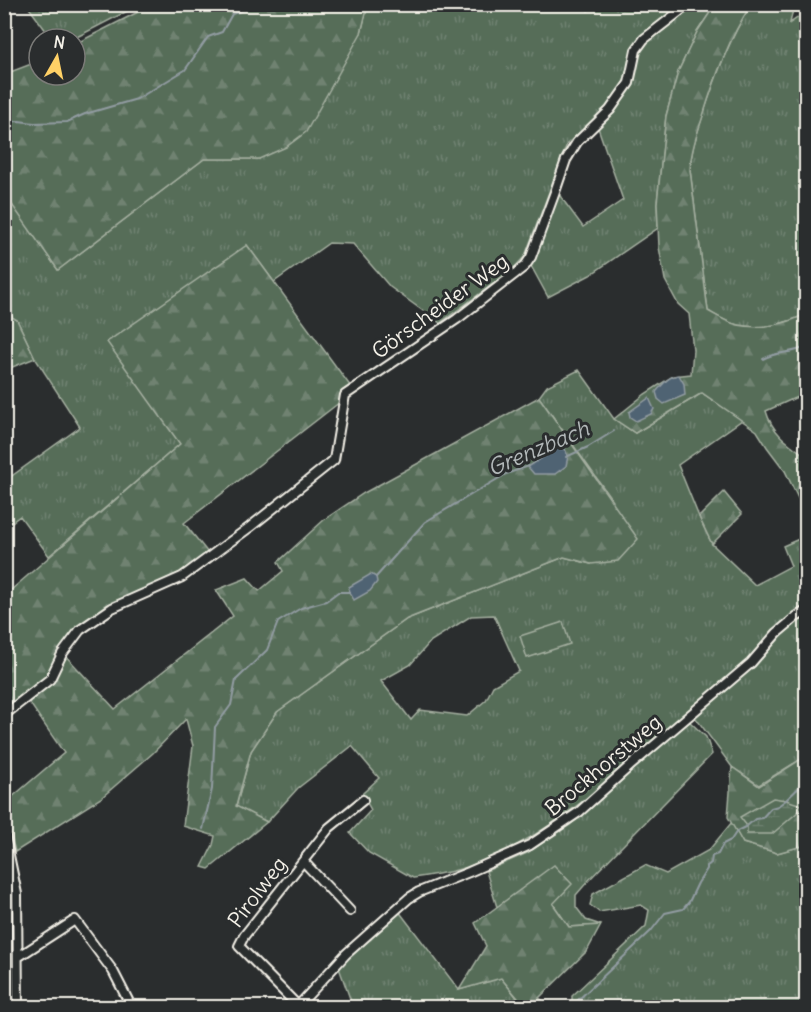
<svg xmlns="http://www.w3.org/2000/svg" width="811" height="1012" font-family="Delius,sans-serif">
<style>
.grass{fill:url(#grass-tufts);stroke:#a5afa0;stroke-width:1.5;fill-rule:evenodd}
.forest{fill:url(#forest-firs);stroke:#a5afa0;stroke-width:1.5}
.wetland{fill:url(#wetland-marsh);stroke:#a5afa0;stroke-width:1.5}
.pitch{fill:#566d59;stroke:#a5afa0;stroke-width:1.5}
.water{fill:#506373;stroke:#929ca2;stroke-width:1.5}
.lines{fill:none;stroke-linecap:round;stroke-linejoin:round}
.stream{stroke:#929ca2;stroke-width:2}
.minor-casing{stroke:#f4f1e8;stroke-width:12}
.minor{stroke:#2a2d2e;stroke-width:8}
.labels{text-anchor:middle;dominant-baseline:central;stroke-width:6;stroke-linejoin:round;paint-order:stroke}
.street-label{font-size:21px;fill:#f4f1e8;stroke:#2a2d2e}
.water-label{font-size:22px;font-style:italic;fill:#b2b8b9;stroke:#2a2d2e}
</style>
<defs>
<pattern id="grass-tufts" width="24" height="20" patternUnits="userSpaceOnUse" patternTransform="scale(1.5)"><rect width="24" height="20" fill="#566d59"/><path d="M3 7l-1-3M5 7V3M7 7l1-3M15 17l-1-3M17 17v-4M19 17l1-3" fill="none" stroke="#6f8271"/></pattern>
<pattern id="forest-firs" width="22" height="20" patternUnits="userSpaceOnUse" patternTransform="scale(1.5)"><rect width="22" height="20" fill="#566d59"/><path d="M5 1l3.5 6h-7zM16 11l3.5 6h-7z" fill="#6f8271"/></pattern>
<pattern id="wetland-marsh" width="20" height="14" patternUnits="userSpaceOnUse" patternTransform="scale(1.5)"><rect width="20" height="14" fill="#566d59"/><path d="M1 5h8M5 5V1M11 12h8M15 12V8" fill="none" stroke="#6f8271"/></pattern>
</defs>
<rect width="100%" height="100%" fill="#2a2d2e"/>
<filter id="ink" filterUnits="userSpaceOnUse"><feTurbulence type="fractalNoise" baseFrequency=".0167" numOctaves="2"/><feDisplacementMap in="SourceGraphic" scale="12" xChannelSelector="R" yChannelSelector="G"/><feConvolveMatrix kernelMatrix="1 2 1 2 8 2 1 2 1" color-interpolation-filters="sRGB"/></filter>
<g filter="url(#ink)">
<!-- grass -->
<path class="grass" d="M582,4l6,7 9,-7 118,1 -18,27 -19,40 -12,44 -9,87 1,25 -68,47 -42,22 -18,-33 28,-71 25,34 40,-27 -28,-81 -28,25 -42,112 -12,13 -73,54 -50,-36 -37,-43 -24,-1 -55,39 -27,-37 -67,199 -131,112 -29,-40 -15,11 -1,-49 2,2 74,-53 -45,-69 -18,-38 -12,-7 -1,-112 4,-3 50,72 146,-111h55l102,-126 7,-28z
M27,5h112l-66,34h-21z
M751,5h43l-4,18 16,-11v302c-20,10 -45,16 -68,11 -10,-2 -21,-9 -30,-14l-18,-141c1,-20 7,-36 13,-55 13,-38 26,-77 48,-110z
M579,370l35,49 21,14 67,-40 40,27 -64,45 21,52 13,27 43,41 36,-19 -8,-20 23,-10v220l-47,29 -27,-18 -42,-57c-67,57 -137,128 -223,157 -17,6 -36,8 -54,11l-44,-25 -19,-20 21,-23 -9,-16 17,-16 -27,-32 -54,42 -31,34 -31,-15 15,-56 26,-39 130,-93 157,-62 27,7 22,-63 -74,-104 8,-11zM494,615l25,56 -26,15 -7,14 -19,16 -47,-6 -9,10 -30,-39 29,-16 21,-24 40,-25z
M689,721l17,16 6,17 -123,126 -13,15v12l10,13 15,5 -32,2 -16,-23 1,-38 -57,41 -11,-36 41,-18 43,-28z
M732,822l11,21 34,10 29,-8v162l-234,1v-12l74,-70 3,-16 -8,-5 -42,7 -9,-7 3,-11 52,-29 21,9 43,-24z
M398,910l61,80 42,-12 22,27 -2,3 -168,-1 -15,-42z"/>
<!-- forest -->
<path class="forest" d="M148,5h220l-7,28 -55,99 -20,15 -27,12h-55l-146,111 -50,-71 -3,2v-127l34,-13v14h36v-31l61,-31z
M715,5h36c-22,33 -36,72 -48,111 -6,18 -12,35 -13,54l18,141c9,5 20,12 30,14 23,5 48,-1 68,-11v79l-40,18c6,22 23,33 40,45v59l-21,-44 -18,-24 -10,-16 -55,-38 -67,40 -21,-14 31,-25 28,-18 18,-2 2,-24 -4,-36 -11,-10 -13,-24 -6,-33 -2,-44 9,-87 12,-44 19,-40z
M247,245l104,142 -11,15 -156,121 25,31 -28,21 -69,29 -35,24 -13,26 51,55 118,-93 -17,-26 31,-12 12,13 24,-20 -5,-9 47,-43 39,-26 175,-96 99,142 -20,22 -27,3 -27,-7 -157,62 -130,93 -26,39 -15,55 31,16 -58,47 -7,-2 11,-22 2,-9 -32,-10 10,-80 -7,-27 -33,34 -52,45 -86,54 -10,-43v-6l59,-50 -39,-57 -20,15 -1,-115 176,-152 -73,-102z
M5,313l12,7 18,38 -30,12z
M724,492l18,22 -30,30 -13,-27z
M806,756v89l-29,8 -34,-10 -15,-26 4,-50 27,19z
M554,865l18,19 -19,20 16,23 32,-2 -14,26 -48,47 13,9h-31l2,-3 -22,-26 -42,12 27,-44 -11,-23z"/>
<!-- wetland -->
<path class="wetland" d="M773,798l13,2 19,6 -33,28h-25v-8l-7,-9z"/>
<!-- pitch -->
<path class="pitch" d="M563,622l7,22 -43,14 -7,-22z"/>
<!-- water -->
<path class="water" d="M679,375l5,9 1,11 -21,9 -6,-5 -2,-7c7,-8 12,-16 23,-17z
M649,398l5,11 -3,5 -15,7 -6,-4 -1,-5z
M557,448l8,1 3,7 -2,10 -11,8h-21l-6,-7z
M371,574l5,3 1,5 -7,9 -16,9 -4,-7 -1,-6z"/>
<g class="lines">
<!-- stream -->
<path class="stream" d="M4,122l15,-1 15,2 33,-1 18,-8 52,-15 48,-29 23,-33 14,-5 10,-18 23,-8v-2
M763,359c13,-8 29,-5 43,-12
M566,457l22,-10 26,-16
M376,577l49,-55 81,-48 23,-8
M203,829l9,-40 3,-62 16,-22 5,-25 31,-30 11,-28 23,-14 25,-7 12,-9h12
M577,1001l74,-70 14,-18 18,-4 6,-7 9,-19 9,-14v-3l4,-3 1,-7 6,-2 5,-10 8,-4 6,-9 10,-5 8,-7 7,-1 9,-10 7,-2 8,-6 20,-19"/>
<!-- minor casing -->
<g class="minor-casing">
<path id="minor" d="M4,715l46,-36 12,-25 18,-24 32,-22 70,-31 68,-50 84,-67 11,-65 112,-76 68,-53 6,-9 24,-65 11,-32 11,-18 33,-32 19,-27 7,-33 8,-11 45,-35
M4,831l13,63 1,114
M303,861l47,50
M18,957l57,-37 38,51 19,37
M299,1005l47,-51 63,-56 10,-6 50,-20 61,-27 49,-33 51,-46 121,-103 26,-30 19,-16 10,-6
M300,1008l-61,-62 5,-10 85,-108 34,-28"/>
</g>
<!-- minor -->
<use href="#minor" class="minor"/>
</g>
</g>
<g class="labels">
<!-- street labels -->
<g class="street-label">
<text transform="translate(440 306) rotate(-36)">Görscheider Weg</text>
<text transform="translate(603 765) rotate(-40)">Brockhorstweg</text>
<text transform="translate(257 892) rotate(-53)">Pirolweg</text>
</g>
<!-- water labels -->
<g class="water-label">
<text transform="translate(538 448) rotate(-23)">Grenzbach</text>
</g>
</g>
<!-- margin -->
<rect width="811" height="1012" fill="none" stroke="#2a2d2e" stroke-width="24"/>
<rect x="12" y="12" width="787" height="988" fill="none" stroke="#f4f1e8" stroke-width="2" filter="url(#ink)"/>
<!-- north arrow -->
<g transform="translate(57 57) rotate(9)"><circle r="28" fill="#2a2d2e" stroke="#7b7b78" stroke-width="1.5"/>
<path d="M0-4.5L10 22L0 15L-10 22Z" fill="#ffd166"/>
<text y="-9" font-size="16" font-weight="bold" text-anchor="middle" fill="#f4f1e8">N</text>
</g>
</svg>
